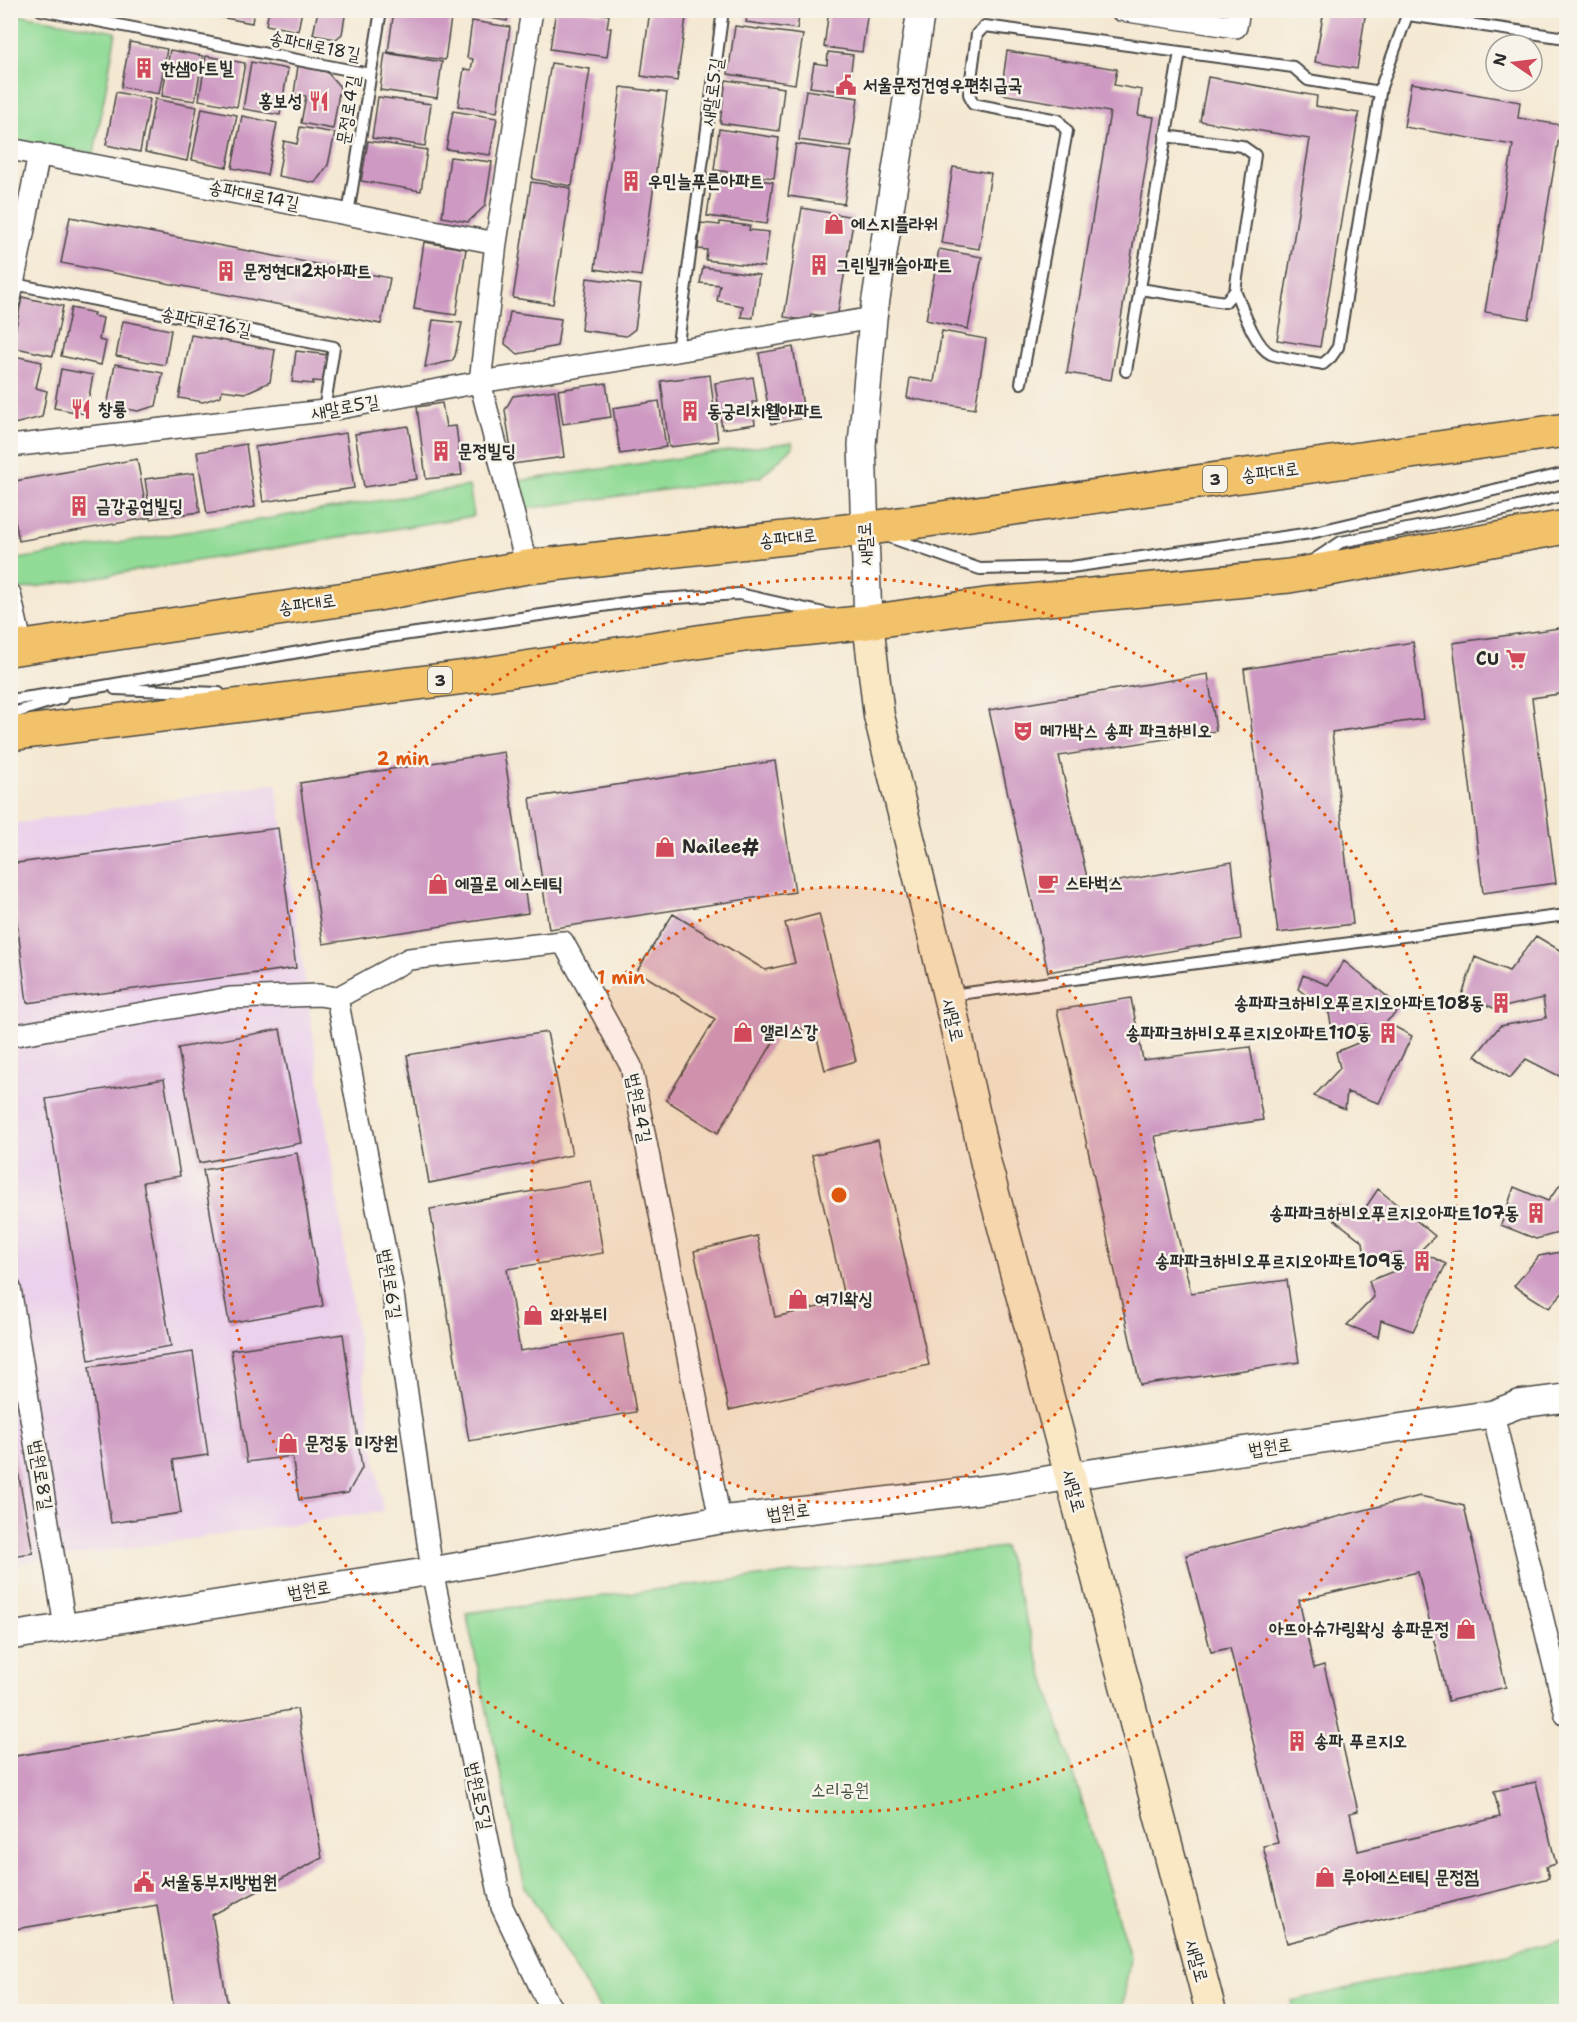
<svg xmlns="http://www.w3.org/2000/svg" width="1577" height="2022" font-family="'Shantell Sans','Poor Story',sans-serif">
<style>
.built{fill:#ebd1eb}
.green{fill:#91db97;stroke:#5e8361;stroke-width:1.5}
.building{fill:#ce99c2}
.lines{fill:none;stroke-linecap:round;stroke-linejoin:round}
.service-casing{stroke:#494744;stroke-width:14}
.minor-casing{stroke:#494744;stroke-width:24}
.tertiary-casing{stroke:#494744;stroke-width:30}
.secondary-casing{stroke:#494744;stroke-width:33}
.primary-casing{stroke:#494744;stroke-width:36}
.service{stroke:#fff;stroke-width:10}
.minor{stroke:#fff;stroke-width:21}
.tertiary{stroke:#fff;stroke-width:27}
.secondary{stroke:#fae7c3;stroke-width:30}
.primary{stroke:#f2c26a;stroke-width:33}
.ring{fill:none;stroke:#df570e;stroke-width:3;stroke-dasharray:3 6}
.labels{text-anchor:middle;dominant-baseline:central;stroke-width:5;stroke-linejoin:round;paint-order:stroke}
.shield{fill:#f7f3e8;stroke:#686764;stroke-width:1.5}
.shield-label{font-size:16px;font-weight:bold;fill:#2b2b2b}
.street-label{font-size:18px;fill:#2b2b2b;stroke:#f7f3e8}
.poi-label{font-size:18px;font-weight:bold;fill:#2b2b2b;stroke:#f7f3e8;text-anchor:start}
.park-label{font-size:18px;fill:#445746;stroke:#f7f3e8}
.centre{fill:#df570e;stroke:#f7f3e8;stroke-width:3}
.ring-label{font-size:18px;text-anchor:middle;font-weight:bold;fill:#df570e;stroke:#f7f3e8;stroke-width:5;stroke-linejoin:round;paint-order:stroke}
</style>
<rect width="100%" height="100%" fill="#f7f3e8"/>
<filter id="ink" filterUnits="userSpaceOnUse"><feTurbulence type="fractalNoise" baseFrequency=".0167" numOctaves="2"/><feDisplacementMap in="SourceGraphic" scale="12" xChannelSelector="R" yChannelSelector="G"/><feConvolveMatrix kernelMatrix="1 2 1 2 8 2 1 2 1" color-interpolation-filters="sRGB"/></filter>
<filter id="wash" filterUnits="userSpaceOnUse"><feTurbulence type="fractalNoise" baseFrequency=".008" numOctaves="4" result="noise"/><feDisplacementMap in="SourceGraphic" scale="24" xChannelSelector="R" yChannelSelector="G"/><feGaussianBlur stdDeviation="1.35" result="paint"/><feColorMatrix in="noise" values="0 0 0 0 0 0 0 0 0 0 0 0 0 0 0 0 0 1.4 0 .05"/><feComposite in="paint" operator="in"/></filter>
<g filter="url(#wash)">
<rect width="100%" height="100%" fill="#f4e8d2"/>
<!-- built -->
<path class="built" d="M276,783l107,728 -372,54v-741z"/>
<!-- green -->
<path class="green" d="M10,13l106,19 -22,122 -83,-14z
M792,442l1,5 -33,30 -243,33 -6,-28z
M469,486l5,30 -457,74 -5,-30z
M1004,1547l126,410 -8,54h-521l-76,-124 -59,-274z
M1566,1940v71h-272l-3,-10z"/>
<g id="blocks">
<!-- building -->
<path class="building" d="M215,10h39l-2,13 -38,-7z
M269,10h33l-4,21 -32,-6z
M318,10h28l-4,24 -6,5 -23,-4z
M394,10l57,8 -6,42 -57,-8z
M471,10h38l-2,11 -36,-6z
M556,10h25l28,5 -2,13h4l-4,29 -57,-8z
M650,10h37l-10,71 -36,-5z
M748,10h52l-3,19 -51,-7z
M829,10h39l-6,42 -38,-5z
M1324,10h42l-9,59 -42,-7z
M472,21l38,6 -13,85 -39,-6 6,-37 7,1 2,-11 -6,-1z
M735,26l68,9 -8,49 -67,-10z
M130,42l37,7 -8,45 -38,-7z
M170,50l33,6 -8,45 -33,-5z
M1007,51l110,18 -3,16 28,5 -4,25 16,2 -43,263 -44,-7 43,-261 -109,-18z
M828,52l25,3 -5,37 -38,-5 4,-24 13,2z
M385,53l57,9 -5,36 -57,-8z
M206,56l39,7 -8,44 -38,-7z
M251,62l37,7 -8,46 -37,-6z
M551,63l39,6 -18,117 -40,-7z
M298,66l29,6 13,15 -7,42 -32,-6 5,-27 -12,-2z
M1208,77l109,19 -1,10 43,7 -39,234 -43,-7 33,-201 -110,-18z
M726,80l58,8 -5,43 -59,-8z
M1411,83l109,19 -2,16 43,7 -32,194 -44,-7 28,-167 -109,-18z
M621,87l46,6 -26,183 -46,-7z
M806,90l52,8 -7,49 -52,-7z
M116,92l34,7 -10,53 -34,-7z
M378,97l53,7 -6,42 -53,-8z
M155,99l42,8 -10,54 -42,-9z
M202,108l35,7 -10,52 -35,-7z
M453,111l44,7 -7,37 -44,-6z
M242,116l35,7 -10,52 -35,-7z
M300,127l35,6 -7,32 -13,18 -37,-7 6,-35 13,3z
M719,129l60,9 -5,40 -60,-8z
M368,141l59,9 -6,41 -60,-10z
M796,144l56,8 -8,52 -56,-8z
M450,157l42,5 -7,44 -17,16 -26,-5z
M953,167l38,6 -12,76 -38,-6z
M713,174l60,8 -6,42 -60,-8z
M531,182l40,6 -18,116 -40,-6z
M802,208l52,9 -17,101 -26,-4 -2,7 -25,-4z
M70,217l320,61 -9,46 -320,-61z
M720,222l30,4 -1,4 20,2 -5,35 -58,-7 1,-10 -9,-1 3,-26 19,2z
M424,242l42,7 -10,66 -42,-6z
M939,249l43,8 -14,72 -42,-9z
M703,267l56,8 -6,43 -12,-1 2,-11 -26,-5 3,-16 -20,-2z
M587,278l54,7 -6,44 -9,7 -45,-6z
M22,297l41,9 -10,50 -41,-9z
M71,308l23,5 -1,3 10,2 -4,22 7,2 -5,23 -40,-9z
M510,312l51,7 -4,27 -39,8 -13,-10z
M433,320l29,3 -7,33 -3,5 -27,6z
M123,321l48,9 -6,35 -49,-9z
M942,331l44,8 -11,70 -68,-11 3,-20 24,4z
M191,335l84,15 -5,32 -25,11 -23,-3 -1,6 -18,6 -24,-4z
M793,347l12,71 -34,6 -12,-71z
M296,351l32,4 -3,27 -12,-1v3l-21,-2z
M10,355l32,7 -6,26 11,3 -5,26 -32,8z
M115,364l48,9 -7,33 -18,5 -31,-5z
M61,369l32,6 -7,39 -32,-6z
M710,375l8,66 -49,6 -8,-66z
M753,377l4,25h-5l3,22 -33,5 -7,-46z
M606,383l5,34 -48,7 -5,-34z
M555,390l9,67 -51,7 -8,-54 8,-14z
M659,401l7,46 -46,7 -7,-46z
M442,403l4,24 10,-1 6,49 -36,4 -9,-72z
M408,426l9,53 -53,8 -9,-53z
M346,433l8,55 -91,14 -8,-55z
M246,444l9,63 -48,7 -10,-62z
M137,459l11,59 -129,23 -9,-46v-13z
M194,473l6,39 -49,7 -6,-40z
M1566,627v66l-34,5 24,185 -73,10 -30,-250z
M1413,642l10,77 -91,13 21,192 -75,9 -34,-264z
M1208,674l8,57 -157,25 30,130 143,-24 9,77 -193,33 -59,-262z
M504,752l24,161 -205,31 -23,-161z
M775,761l20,131 -246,37 -19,-131z
M278,828l18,140 -269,35 -17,-139z
M673,914l92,56 30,-7 -10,-40 34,-9 37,147 -31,9 -11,-44 -37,10 -59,97 -52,-33 49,-81 -78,-48z
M1536,936l30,18 -1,125 -39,-20 -16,19 -35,-22 25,-30 46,-8 -3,-20 -47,11 -34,-14 13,-38 34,14z
M1344,961l57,47 -15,14 26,14 -33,67 -32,-11 -2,17 -31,-13 26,-28 -4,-16 34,-14 -3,-14 -35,6 -3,-17 -31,-24 5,-14 25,10z
M1131,998l12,62 107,-13 13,73 -108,16 36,157 96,-13 12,82 -159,23 -83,-375z
M280,1029l21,114 -102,20 -21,-115z
M547,1032l25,123 -143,28 -22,-128z
M164,1079l16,97 -37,6 28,164 -82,14 -43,-261z
M878,1140l51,225 -200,45 -35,-159 63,-15 18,81 70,-16 -33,-146z
M297,1153l26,153 -94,17 -26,-153z
M1566,1177v54l-30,8 -35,-14 13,-38 34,14z
M591,1181l12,72 -96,16 13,82 103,-17 13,78 -167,29 -39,-232z
M1378,1189l57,47 -15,15 26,13 -33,67 -32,-11 -3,17 -31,-12 27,-28 -5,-16 35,-14 -3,-14 -36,5 -2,-16 -32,-25 6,-13 25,9z
M1566,1251v38l-17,19 -35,-22 25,-30z
M343,1334l19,134 -14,25 -49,7 -7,-44 -45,6 -16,-112z
M193,1352l15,103 -35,5 8,53 -70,10 -22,-156z
M10,1428l23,125 -23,3z
M1420,1496l44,10 42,181 -58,14 -30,-129 -119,28 15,68 10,-3 34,146 -8,2 8,38 142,-34 -6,-26 42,-9 20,82 -10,3 3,11 -262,65 -24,-97 15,-3 -48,-195 -19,4 -25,-97z
M297,1709l25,149 -110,57 17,97h-64l9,-3 -17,-104 -147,25v-173z"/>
</g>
</g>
<g filter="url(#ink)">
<use href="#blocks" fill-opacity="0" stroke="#494744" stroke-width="1.5"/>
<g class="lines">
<!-- service casing -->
<g class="service-casing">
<path id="service" d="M41,10l329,64
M1408,15l158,23
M348,214l33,-204
M14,284l320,63 -10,64
M1140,289l85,13 10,-11 20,-136 -13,-9 -77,-10
M1235,291c7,16 20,56 36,63 14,5 36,7 52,10l8,-7 7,-10 43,-260 28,-77
M677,351l46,-341
M1126,371l54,-319
M1021,383l46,-252 -9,-11 -85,-16 -4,-10 8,-60 8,-8 308,41 15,13 72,12
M886,536l94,33 91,-2 240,-34 255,-60
M1312,561l29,-19 168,-33 57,-14
M115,689l104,4
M10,700l82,-12 276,-48 276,-40 95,-6 89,20
M10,714l52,-16
M951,995l615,-80"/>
</g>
<!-- minor casing -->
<g class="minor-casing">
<path id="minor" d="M1121,10l115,17 3,-17
M10,149l486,94
M10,299l29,-145
M10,446l314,-35 156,-29 197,-31 196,-33
M527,567l-47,-185 16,-139 36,-233
M10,594l12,53
M337,998l55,289 40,284 70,336 46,96 6,9
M337,998l72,-39 154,-17 68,124 89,454
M10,1036l220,-38 89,-3 18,3
M10,1288l55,339
M1493,1414l73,301"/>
</g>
<!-- tertiary casing -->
<g class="tertiary-casing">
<path id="tertiary" d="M868,622l-6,-177 11,-127 48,-308
M10,1636l422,-65 288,-51 286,-33 64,-11 423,-62 26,-10 47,-6"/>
</g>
<!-- secondary casing -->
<g class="secondary-casing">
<path id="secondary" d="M868,622l11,94 74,300 33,148 84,312 141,536"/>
</g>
<!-- primary casing -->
<g class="primary-casing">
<path id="primary" d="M10,649l362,-54 155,-28 337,-38 702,-99
M10,734l456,-57 278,-42 124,-13 117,-17 304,-29 277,-49"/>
</g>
<!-- service -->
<use href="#service" class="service"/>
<!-- minor -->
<use href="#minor" class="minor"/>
<!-- tertiary -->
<use href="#tertiary" class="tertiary"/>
<!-- secondary -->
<use href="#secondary" class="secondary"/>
<!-- primary -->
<use href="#primary" class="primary"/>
</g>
</g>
<!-- distance rings -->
<circle cx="839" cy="1195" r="308" fill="#df570e" fill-opacity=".12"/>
<g class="ring">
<circle cx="839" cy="1195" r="308"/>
<circle cx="839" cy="1195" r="617"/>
</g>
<!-- icons -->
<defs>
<g id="building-bare" transform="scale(1.62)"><path d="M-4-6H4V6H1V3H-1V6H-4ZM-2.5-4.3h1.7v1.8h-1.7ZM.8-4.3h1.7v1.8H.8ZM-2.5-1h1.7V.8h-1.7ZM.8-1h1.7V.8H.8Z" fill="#d1495b" stroke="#f7f3e8" stroke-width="2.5" paint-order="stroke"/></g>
<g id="civic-bare" transform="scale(1.62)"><path d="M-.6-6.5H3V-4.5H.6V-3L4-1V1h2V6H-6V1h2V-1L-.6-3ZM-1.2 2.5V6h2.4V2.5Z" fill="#d1495b" stroke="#f7f3e8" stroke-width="2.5" paint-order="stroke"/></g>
<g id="restaurant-bare" transform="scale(1.62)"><path d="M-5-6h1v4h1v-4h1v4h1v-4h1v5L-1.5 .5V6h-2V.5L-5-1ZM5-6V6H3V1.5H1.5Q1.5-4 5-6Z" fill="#d1495b" stroke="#f7f3e8" stroke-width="2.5" paint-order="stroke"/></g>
<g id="shop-bare" transform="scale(1.62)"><path d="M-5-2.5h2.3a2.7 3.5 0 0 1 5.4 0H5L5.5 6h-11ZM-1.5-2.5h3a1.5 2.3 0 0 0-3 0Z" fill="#d1495b" stroke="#f7f3e8" stroke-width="2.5" paint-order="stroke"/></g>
<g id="supermarket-bare" transform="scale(1.62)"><path d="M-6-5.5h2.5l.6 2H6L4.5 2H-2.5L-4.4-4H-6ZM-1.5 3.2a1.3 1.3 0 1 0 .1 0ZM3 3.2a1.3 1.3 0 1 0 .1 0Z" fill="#d1495b" stroke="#f7f3e8" stroke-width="2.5" paint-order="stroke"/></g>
<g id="theatre-bare" transform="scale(1.62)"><path d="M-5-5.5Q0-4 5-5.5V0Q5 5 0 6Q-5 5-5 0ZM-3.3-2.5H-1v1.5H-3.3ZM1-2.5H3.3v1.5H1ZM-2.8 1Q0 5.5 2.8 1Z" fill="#d1495b" stroke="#f7f3e8" stroke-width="2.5" paint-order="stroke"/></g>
<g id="cafe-bare" transform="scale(1.62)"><path d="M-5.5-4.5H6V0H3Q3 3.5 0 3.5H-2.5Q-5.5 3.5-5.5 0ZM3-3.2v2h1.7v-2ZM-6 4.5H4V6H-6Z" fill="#d1495b" stroke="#f7f3e8" stroke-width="2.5" paint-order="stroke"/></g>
</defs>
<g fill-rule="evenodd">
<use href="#building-bare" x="144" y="68"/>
<use href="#civic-bare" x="846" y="85"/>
<use href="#restaurant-bare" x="319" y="101"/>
<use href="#building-bare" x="631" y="181"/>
<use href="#shop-bare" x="834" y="224"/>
<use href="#building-bare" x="819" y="265"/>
<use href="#building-bare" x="226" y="271"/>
<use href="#restaurant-bare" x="81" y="409"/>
<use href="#building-bare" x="690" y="411"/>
<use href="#building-bare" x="441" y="451"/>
<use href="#building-bare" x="79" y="506"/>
<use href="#supermarket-bare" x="1516" y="659"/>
<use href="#theatre-bare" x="1023" y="731"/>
<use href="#shop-bare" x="665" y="847"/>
<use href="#cafe-bare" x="1048" y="883"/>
<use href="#shop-bare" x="438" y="884"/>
<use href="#building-bare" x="1501" y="1003"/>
<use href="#shop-bare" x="743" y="1032"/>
<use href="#building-bare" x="1388" y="1033"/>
<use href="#building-bare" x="1536" y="1213"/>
<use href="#building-bare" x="1422" y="1261"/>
<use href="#shop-bare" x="798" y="1299"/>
<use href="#shop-bare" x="533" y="1315"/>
<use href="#shop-bare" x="288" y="1443"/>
<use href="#shop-bare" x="1466" y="1629"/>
<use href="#building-bare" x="1297" y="1741"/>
<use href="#shop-bare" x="1325" y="1877"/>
<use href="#civic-bare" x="144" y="1882"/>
</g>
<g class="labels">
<!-- shield labels -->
<g class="shield">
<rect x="1203" y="466" width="24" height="26" rx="4.5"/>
<rect x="428" y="667" width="24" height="26" rx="4.5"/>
</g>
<g class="shield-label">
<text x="1215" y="479">3</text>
<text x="440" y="680">3</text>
</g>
<!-- street labels -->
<g class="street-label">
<text transform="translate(315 46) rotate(11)">송파대로18길</text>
<text transform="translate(712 92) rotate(-82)">새말로5길</text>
<text transform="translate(348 110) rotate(-81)">문정로4길</text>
<text transform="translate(254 195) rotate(11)">송파대로14길</text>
<text transform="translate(206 322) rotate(11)">송파대로16길</text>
<text transform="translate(345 407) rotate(-10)">새말로5길</text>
<text transform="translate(1270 472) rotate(-8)">송파대로</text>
<text transform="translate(788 538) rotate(-7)">송파대로</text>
<text transform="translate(865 544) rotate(-92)">새말로</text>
<text transform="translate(307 604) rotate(-9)">송파대로</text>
<text transform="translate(953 1020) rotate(77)">새말로</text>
<text transform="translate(639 1108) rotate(79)">법원로4길</text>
<text transform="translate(390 1284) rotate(81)">법원로6길</text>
<text transform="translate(1270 1447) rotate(-8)">법원로</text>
<text transform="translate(41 1475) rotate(81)">법원로8길</text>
<text transform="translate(1074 1491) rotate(75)">새말로</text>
<text transform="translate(788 1512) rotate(-7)">법원로</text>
<text transform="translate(309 1590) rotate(-9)">법원로</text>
<text transform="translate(479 1796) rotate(78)">법원로5길</text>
<text transform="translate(1197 1961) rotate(75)">새말로</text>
</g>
<!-- poi labels -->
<g class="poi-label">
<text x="161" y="68">한샘아트빌</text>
<text x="863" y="85">서울문정건영우편취급국</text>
<text x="302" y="101" text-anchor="end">홍보성</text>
<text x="648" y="181">우민늘푸른아파트</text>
<text x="851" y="224">에스지플라워</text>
<text x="836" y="265">그린빌캐슬아파트</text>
<text x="243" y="271">문정현대2차아파트</text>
<text x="98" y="409">창룡</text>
<text x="707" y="411">동궁리치웰아파트</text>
<text x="458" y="451">문정빌딩</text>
<text x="96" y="506">금강공업빌딩</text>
<text x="1499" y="659" text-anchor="end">CU</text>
<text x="1040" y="731">메가박스 송파 파크하비오</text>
<text x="682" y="847">Nailee#</text>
<text x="1065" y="883">스타벅스</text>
<text x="455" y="884">에끌로 에스테틱</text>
<text x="1484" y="1003" text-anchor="end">송파파크하비오푸르지오아파트108동</text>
<text x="760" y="1032">앨리스강</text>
<text x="1371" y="1033" text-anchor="end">송파파크하비오푸르지오아파트110동</text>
<text x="1519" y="1213" text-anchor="end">송파파크하비오푸르지오아파트107동</text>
<text x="1405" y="1261" text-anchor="end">송파파크하비오푸르지오아파트109동</text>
<text x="815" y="1299">여기왁싱</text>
<text x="550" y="1315">와와뷰티</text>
<text x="305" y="1443">문정동 미장원</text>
<text x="1449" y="1629" text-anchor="end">아뜨아슈가링왁싱 송파문정</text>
<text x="1314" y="1741">송파 푸르지오</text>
<text x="1342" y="1877">루아에스테틱 문정점</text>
<text x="161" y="1882">서울동부지방법원</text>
</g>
<!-- park labels -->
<g class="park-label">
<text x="840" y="1790">소리공원</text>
</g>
</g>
<circle cx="839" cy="1195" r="9" class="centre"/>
<g class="ring-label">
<text x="403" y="765">2 min</text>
<text x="621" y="984">1 min</text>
</g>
<!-- margin -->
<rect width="1577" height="2022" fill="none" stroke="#f7f3e8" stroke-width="36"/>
<!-- north arrow -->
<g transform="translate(1514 63) rotate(284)"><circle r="28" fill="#f7f3e8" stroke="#a5a39c" stroke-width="1.5"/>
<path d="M0-4.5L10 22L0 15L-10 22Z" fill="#d1495b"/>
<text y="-9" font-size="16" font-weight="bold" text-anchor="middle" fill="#2b2b2b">N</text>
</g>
</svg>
